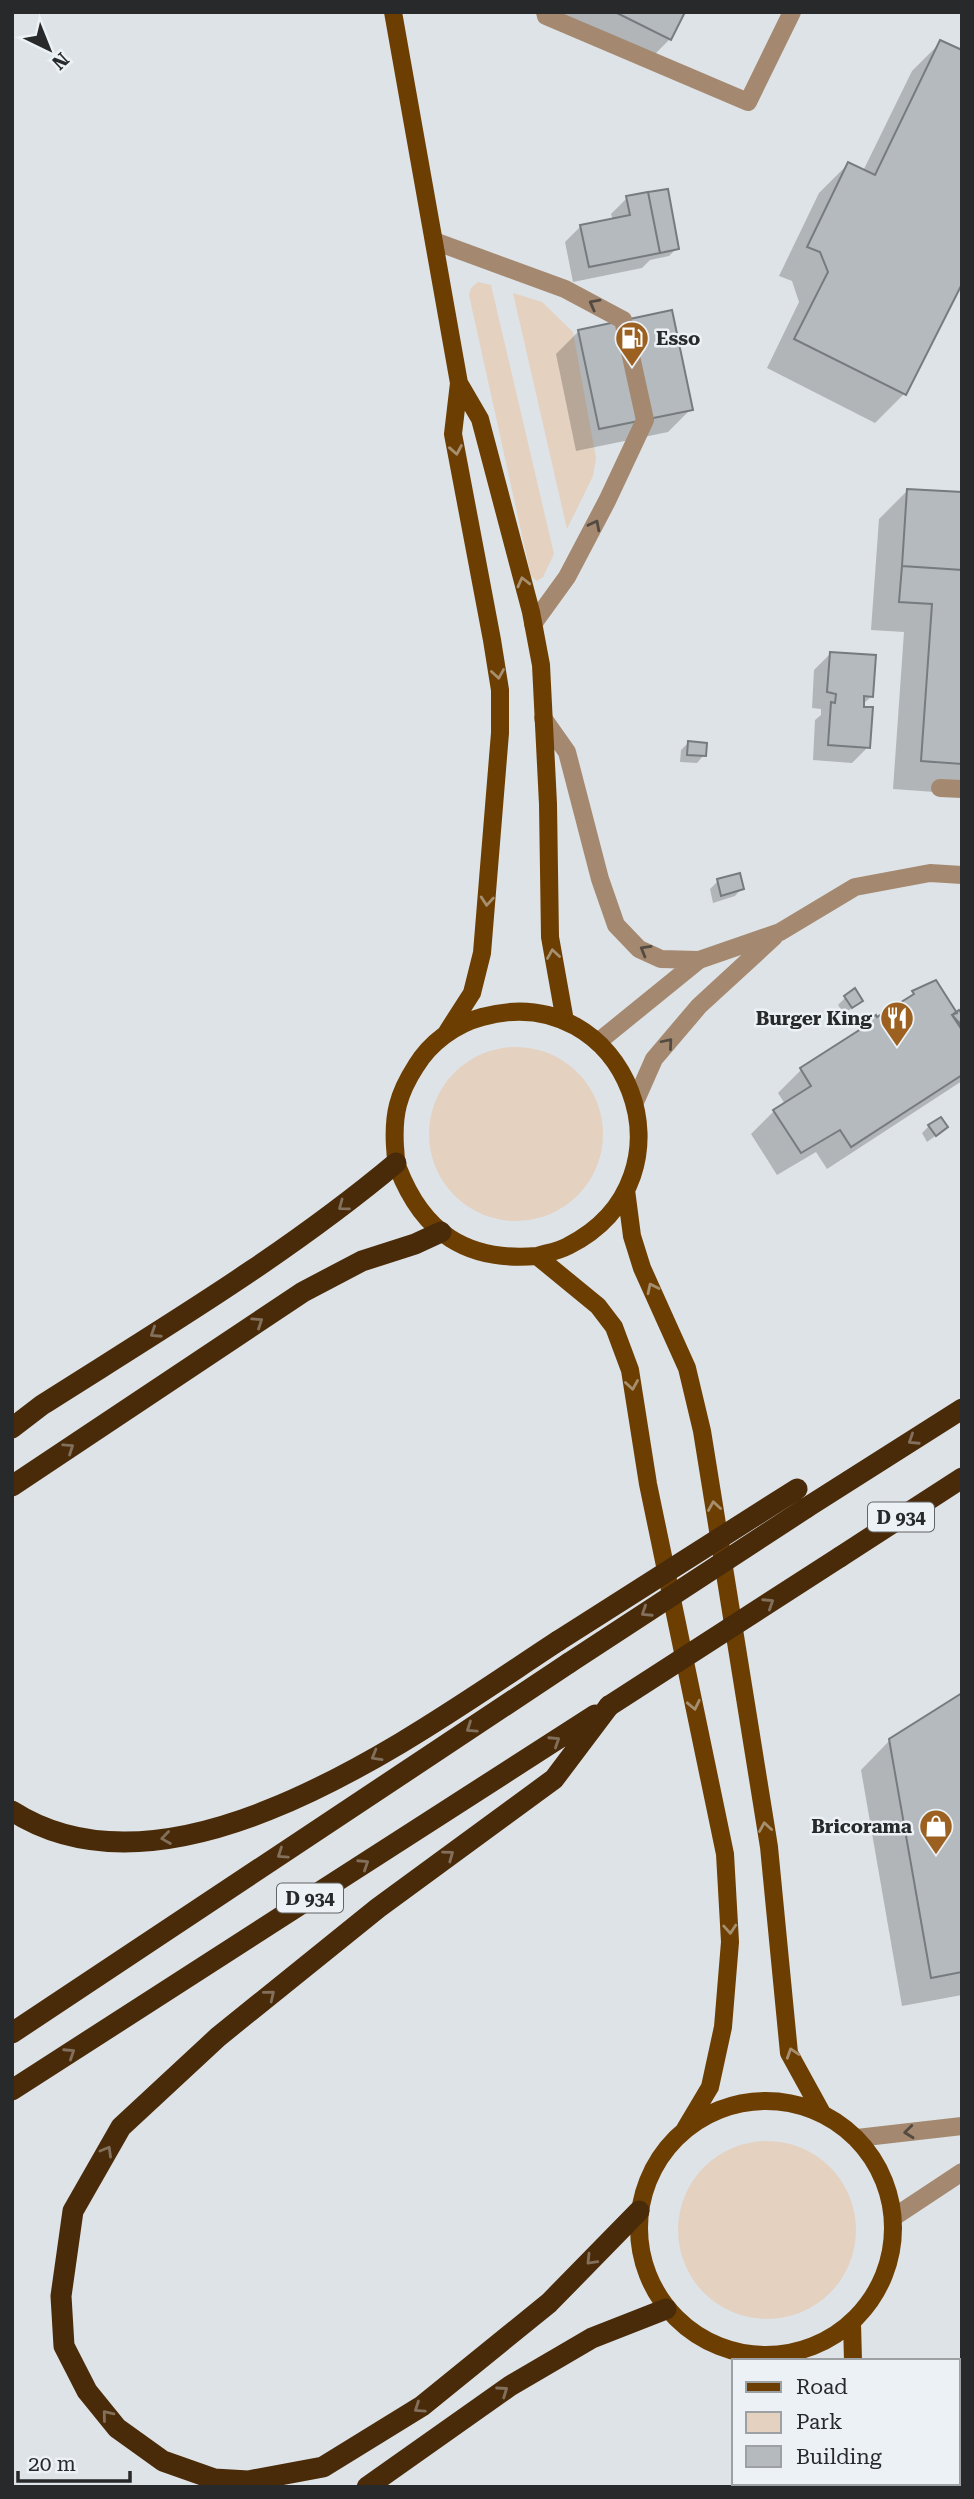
<svg xmlns="http://www.w3.org/2000/svg" width="974" height="2499" font-family="'Roboto Serif',serif">
<style>
.green{fill:#e4d1c0}
.shadow{fill:#0003}
.building{fill:#b5babe;stroke:#767b7f;stroke-width:2}
.lines{fill:none;stroke-linecap:round;stroke-linejoin:round}
.minor{stroke:#a48970;stroke-width:18}
.major{stroke:#6d3e02;stroke-width:18}
.highway{stroke:#4a2b09;stroke-width:21}
.highway-bridge{stroke:#4a2b09;stroke-width:21}
.oneway{stroke:#534b42}
.oneway2{stroke:#a68f6f}
.oneway3{stroke:#82705c}
.labels{text-anchor:middle;dominant-baseline:central;stroke-width:5;stroke-linejoin:round;paint-order:stroke}
.shield{fill:#ebf1f5;stroke:#626567;stroke-width:2}
.shield-label{font-size:18px;font-weight:bold;fill:#27292a}
.poi-label{font-size:19px;font-weight:bold;fill:#27292a;stroke:#ebf1f5;text-anchor:end}
</style>
<rect width="100%" height="100%" fill="#dee3e7"/>
<!-- green -->
<path class="green" d="M478,282l13,3 63,269 -11,23 -6,4 -6,-5 -62,-281 2,-7z
M513,293l29,9 31,30 23,126 -3,18 -26,53z
M429 1134a87 87 0 1 1 174 0a87 87 0 1 1-174 0Z
M678 2230a89 89 0 1 1 178 0a89 89 0 1 1-178 0Z"/>
<!-- shadow -->
<path class="shadow" d="M558,12h125l-13,27 -23,23z
M941,42l-37,352 -29,29 -108,-55 32,-66 -7,-21 -13,-5 40,-83 29,-29 15,7 49,-100z
M627,198l50,50 -8,8 -19,4 -8,8 -69,14 -8,-40 16,-16 32,-6 -2,-6z
M579,331l112,78 -23,23 -92,19 -20,-97z
M908,490l54,4v300l-69,-5 11,-157 -33,-2 8,-111z
M830,654l42,42 -10,9 6,42 -16,16 -39,-3 2,-40 6,-5v-6l-9,-1 2,-38z
M688,743l16,12 -7,8 -17,-1 1,-12z
M718,881l24,7 -7,8 -22,7 -3,-14z
M922,987l34,28 3,-2 3,4v64l-135,88 -11,-17 -39,23 -26,-41 23,-23 11,-7 -7,-11 23,-23 51,-34 11,-11 14,-5 25,-17z
M846,997l15,4 -17,13 -6,-9z
M929,1126l9,8 -11,8 -5,-9z
M962,1695v300l-60,11 -41,-236 29,-30z"/>
<!-- building -->
<path class="building" d="M615,12h70l-14,28z
M940,40l22,10v234l-56,111 -112,-56 34,-67 -8,-20 -13,-5 41,-85 27,13z
M668,189l11,60 -19,4 -12,-61z
M648,192l12,61 -71,14 -9,-42 50,-10 -4,-19z
M672,310l21,100 -94,19 -21,-99z
M907,489l55,3v78l-60,-4z
M902,566l60,4v194l-41,-3 11,-157 -33,-2z
M830,652l46,3 -3,42 -9,-1v11h9l-3,41 -42,-3 3,-43 4,1 1,-9 -9,-2z
M688,741l19,2 -1,13 -19,-1z
M740,873l4,16 -23,7 -4,-17z
M936,980l21,33 -5,2 10,11v49l-111,72 -11,-17 -39,23 -28,-43 38,-24 -11,-18 64,-41 -2,-3 14,-9 1,2 37,-23 -2,-3z
M855,988l8,13 -11,7 -8,-12z
M959,1010l3,4 -2,13 -8,-12z
M941,1117l7,10 -12,9 -8,-11z
M962,1693v279l-31,6 -42,-239z"/>
<g class="lines">
<!-- minor -->
<path class="minor" d="M545,12l1,4 202,86 44,-90
M434,241l131,48 58,31 22,100 -38,81 -40,76 -34,47
M543,718l24,34 33,127 16,46 23,24 22,10 38,1 81,-28 75,-45 75,-14 32,2
M940,788l22,1
M598,1042l101,-82
M635,1102l19,-43 45,-53 75,-69
M857,2138l105,-12
M894,2217l68,-45"/>
<!-- major -->
<path class="major" d="M393,12l66,371 -6,51 39,206 8,50v43l-18,220 -10,40 -25,39
M459,383l21,36 51,193 10,53 7,139 2,133 15,84
M626,1190l6,46 10,32 45,100 15,63 67,416 20,206 33,60
M537,1256c10,-3 22,-5 31,-10 136,-69 58,-269 -86,-229 -27,7 -52,26 -66,49 -18,28 -23,48 -21,81 1,7 0,14 3,21 25,65 69,94 139,88l61,50 16,21 16,43 18,114 77,370 5,88 -7,85 -13,60 -25,42
M639 2228a127 127 0 1 1 254 0a127 127 0 1 1-254 0Z
M852,2323l1,38
M823,2483l1,4
M874,2483l1,4"/>
<!-- highway -->
<path class="highway" d="M12,1428l30,-23c121,-77 244,-150 354,-242
M12,1486l291,-194 59,-31 53,-17 26,-12
M806,1508l156,-99
M840,1557l122,-79
M609,1706l-55,73 -176,129 -160,129 -97,90 -48,84 -12,85 3,50 23,45 30,37 46,33 51,18 34,2 75,-14 99,-61 127,-103 90,-92
M12,1811c164,105 411,-82 546,-170
M12,2033l557,-370
M12,2090l583,-375
M367,2487l143,-101 82,-48 74,-29"/>
<!-- highway-bridge -->
<path class="highway-bridge" d="M558,1641l239,-152
M569,1663l237,-155
M609,1706l231,-149"/>
</g>
<!-- one-way arrows -->
<defs><path id="oneway-chevron" d="M-2-3.5L2.5 0L-2 3.5" fill="none" stroke-width="1.6" stroke-linecap="round" stroke-linejoin="round" transform="scale(1.75)"/></defs>
<g class="oneway">
<use href="#oneway-chevron" transform="translate(594 304) rotate(-152)"/>
<use href="#oneway-chevron" transform="translate(595 525) rotate(-63)"/>
<use href="#oneway-chevron" transform="translate(645 950) rotate(-150)"/>
<use href="#oneway-chevron" transform="translate(668 1043) rotate(-50)"/>
<use href="#oneway-chevron" transform="translate(909 2132) rotate(174)"/>
</g>
<g class="oneway2">
<use href="#oneway-chevron" transform="translate(456 450) rotate(80)"/>
<use href="#oneway-chevron" transform="translate(523 582) rotate(-104)"/>
<use href="#oneway-chevron" transform="translate(498 674) rotate(81)"/>
<use href="#oneway-chevron" transform="translate(487 901) rotate(95)"/>
<use href="#oneway-chevron" transform="translate(553 954) rotate(-99)"/>
<use href="#oneway-chevron" transform="translate(652 1288) rotate(-116)"/>
<use href="#oneway-chevron" transform="translate(632 1385) rotate(81)"/>
<use href="#oneway-chevron" transform="translate(714 1506) rotate(-99)"/>
<use href="#oneway-chevron" transform="translate(694 1705) rotate(78)"/>
<use href="#oneway-chevron" transform="translate(765 1827) rotate(-99)"/>
<use href="#oneway-chevron" transform="translate(730 1929) rotate(86)"/>
<use href="#oneway-chevron" transform="translate(792 2053) rotate(-108)"/>
</g>
<g class="oneway3">
<use href="#oneway-chevron" transform="translate(343 1206) rotate(143)"/>
<use href="#oneway-chevron" transform="translate(258 1322) rotate(-34)"/>
<use href="#oneway-chevron" transform="translate(155 1333) rotate(147)"/>
<use href="#oneway-chevron" transform="translate(913 1440) rotate(147)"/>
<use href="#oneway-chevron" transform="translate(69 1448) rotate(-34)"/>
<use href="#oneway-chevron" transform="translate(769 1603) rotate(-33)"/>
<use href="#oneway-chevron" transform="translate(646 1612) rotate(147)"/>
<use href="#oneway-chevron" transform="translate(471 1728) rotate(146)"/>
<use href="#oneway-chevron" transform="translate(555 1741) rotate(-33)"/>
<use href="#oneway-chevron" transform="translate(376 1756) rotate(150)"/>
<use href="#oneway-chevron" transform="translate(166 1838) rotate(172)"/>
<use href="#oneway-chevron" transform="translate(282 1854) rotate(146)"/>
<use href="#oneway-chevron" transform="translate(449 1855) rotate(-36)"/>
<use href="#oneway-chevron" transform="translate(364 1864) rotate(-33)"/>
<use href="#oneway-chevron" transform="translate(270 1995) rotate(-39)"/>
<use href="#oneway-chevron" transform="translate(70 2053) rotate(-33)"/>
<use href="#oneway-chevron" transform="translate(107 2151) rotate(-60)"/>
<use href="#oneway-chevron" transform="translate(591 2260) rotate(134)"/>
<use href="#oneway-chevron" transform="translate(503 2391) rotate(-35)"/>
<use href="#oneway-chevron" transform="translate(419 2408) rotate(146)"/>
<use href="#oneway-chevron" transform="translate(107 2415) rotate(-129)"/>
</g>
<!-- icons -->
<defs>
<g id="fuel-pin" transform="scale(1.75)"><path d="M0 17L-7.5 6A9.5 9.5 0 1 1 7.5 6Z" fill="#9c6121" stroke="#ebf1f5"/><path d="M-5.5-6h7V0h2V4h1.3V-2.5L3-4.5l.8-.8L6-3V5H2.5V1h-1V6h-7ZM-4.2-4.7v3.2H.2V-4.7Z" fill="#fff"/></g>
<g id="restaurant-pin" transform="scale(1.75)"><path d="M0 17L-7.5 6A9.5 9.5 0 1 1 7.5 6Z" fill="#9c6121" stroke="#ebf1f5"/><path d="M-5-6h1v4h1v-4h1v4h1v-4h1v5L-1.5 .5V6h-2V.5L-5-1ZM5-6V6H3V1.5H1.5Q1.5-4 5-6Z" fill="#fff"/></g>
<g id="shop-pin" transform="scale(1.75)"><path d="M0 17L-7.5 6A9.5 9.5 0 1 1 7.5 6Z" fill="#9c6121" stroke="#ebf1f5"/><path d="M-5-2.5h2.3a2.7 3.5 0 0 1 5.4 0H5L5.5 6h-11ZM-1.5-2.5h3a1.5 2.3 0 0 0-3 0Z" fill="#fff"/></g>
</defs>
<g fill-rule="evenodd">
<use href="#fuel-pin" x="632" y="338"/>
<use href="#restaurant-pin" x="897" y="1018"/>
<use href="#shop-pin" x="936" y="1826"/>
</g>
<g class="labels">
<!-- shield labels -->
<g class="shield">
<rect x="868" y="1502.5" width="66" height="29" rx="5"/>
<rect x="277" y="1883.5" width="66" height="29" rx="5"/>
</g>
<g class="shield-label">
<text x="901" y="1517">D 934</text>
<text x="310" y="1898">D 934</text>
</g>
<!-- poi labels -->
<g class="poi-label">
<text x="656" y="338" text-anchor="start">Esso</text>
<text x="872" y="1018">Burger King</text>
<text x="912" y="1826">Bricorama</text>
</g>
</g>
<!-- border -->
<rect width="974" height="2499" fill="none" stroke="#27292a" stroke-width="28"/>
<!-- legend -->
<rect x="732" y="2359" width="228" height="126" fill="#ebf1f5" stroke="#9da1a4" stroke-width="2"/>
<rect x="746" y="2382" width="35" height="10" fill="#6d3e02" stroke="#9da1a4" stroke-width="2"/>
<text x="796" y="2394" font-size="21" fill="#27292a">Road</text>
<rect x="746" y="2412" width="35" height="21" fill="#e4d1c0" stroke="#9da1a4" stroke-width="2"/>
<text x="796" y="2429" font-size="21" fill="#27292a">Park</text>
<rect x="746" y="2446" width="35" height="21" fill="#b5babe" stroke="#9da1a4" stroke-width="2"/>
<text x="796" y="2464" font-size="21" fill="#27292a">Building</text>
<!-- north arrow -->
<g transform="translate(49 49) rotate(137)" stroke="#ebf1f5" stroke-width="5" paint-order="stroke">
<path d="M0-5L12 26L0 18L-12 26Z" fill="#27292a"/>
<text y="-10" font-size="19" font-weight="bold" text-anchor="middle" fill="#27292a">N</text>
</g>
<!-- scale -->
<path d="M18 2471v10h112v-10" fill="none" stroke="#27292a" stroke-width="3.5"/>
<text x="28" y="2471" font-size="21" fill="#27292a" stroke="#ebf1f5" stroke-width="5" paint-order="stroke">20 m</text>
</svg>
